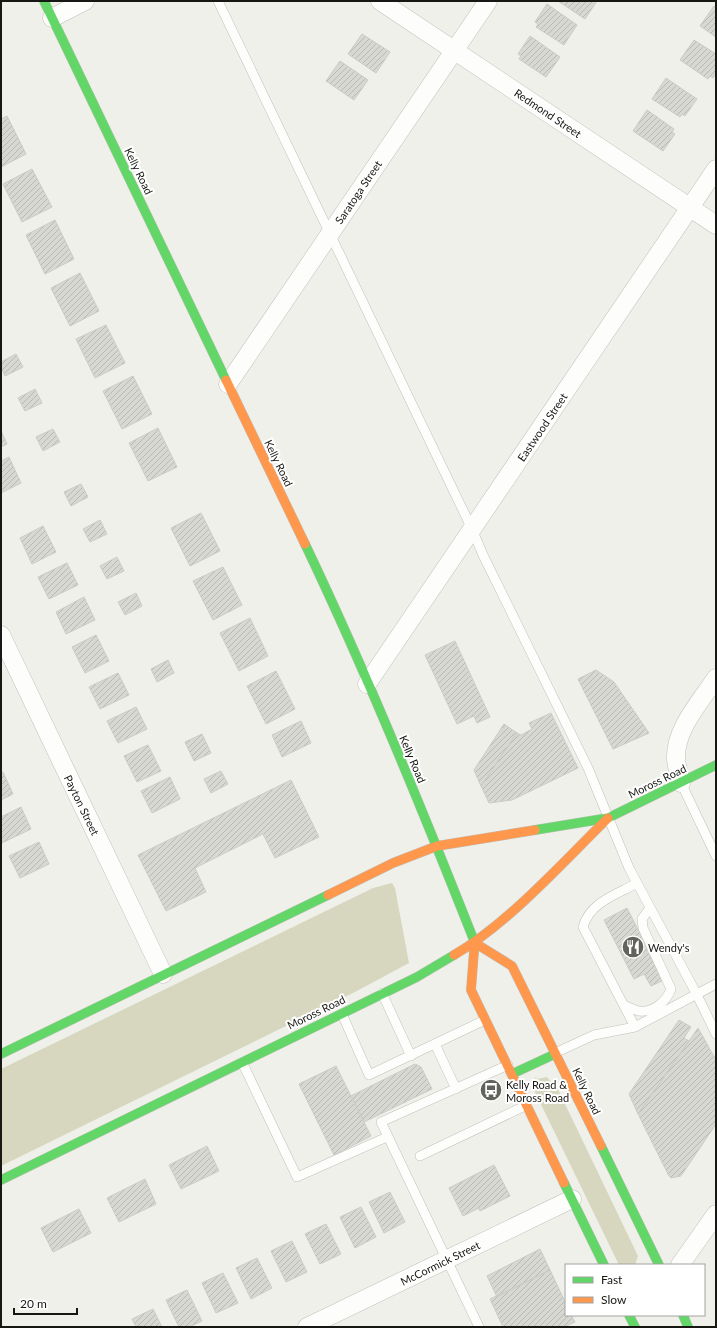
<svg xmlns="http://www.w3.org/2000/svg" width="717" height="1328" font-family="Lato,sans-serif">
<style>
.green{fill:#d7d7bf}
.building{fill:url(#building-hatch);stroke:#cbcbc7}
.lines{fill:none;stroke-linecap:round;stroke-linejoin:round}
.lane-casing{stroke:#c0c0bb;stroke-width:10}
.street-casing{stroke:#c0c0bb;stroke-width:19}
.fast-casing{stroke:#c0c0bb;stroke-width:10}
.slow-casing{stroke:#c0c0bb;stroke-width:10}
.lane{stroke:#fdfdfc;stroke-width:9}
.street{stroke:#fdfdfc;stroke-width:18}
.fast{stroke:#63d668;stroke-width:9}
.slow{stroke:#ff974d;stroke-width:9}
.labels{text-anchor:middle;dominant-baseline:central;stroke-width:4;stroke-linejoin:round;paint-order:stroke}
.street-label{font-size:11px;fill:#171713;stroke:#fff}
.poi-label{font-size:11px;fill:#171713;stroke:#fff;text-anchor:start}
</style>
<defs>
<pattern id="building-hatch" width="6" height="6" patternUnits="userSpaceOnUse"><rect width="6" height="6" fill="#d8d8d3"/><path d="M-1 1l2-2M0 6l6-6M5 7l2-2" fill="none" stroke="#b9b9b4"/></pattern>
</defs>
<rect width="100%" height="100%" fill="#f0f0ea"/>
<!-- green -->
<path class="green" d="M392,883l3,5 14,75 -52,28 -356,175v-97l372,-181z
M536,1077l1,2 10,-2 4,5 3,-1 84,175 -3,9h-16l-85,-175 -1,-9z"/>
<!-- building -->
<path class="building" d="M558,1h39l-12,18z
M547,4l30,21 -13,20 -28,-18 2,-3 -3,-2z
M714,6l2,1v30l-16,-11z
M362,34l28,18 -14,21 -28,-19z
M530,36l30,21 -14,20 -27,-18 2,-3 -3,-2z
M694,40l22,14v19l-3,5 -3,-2 -2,3 -28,-19z
M340,61l28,19 -14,20 -28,-19z
M666,78l31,21 -12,17 -3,-2 -2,3 -28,-18z
M647,110l27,19 -2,3 3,2 -12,17 -30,-20z
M7,116l19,38 -25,13v-48z
M32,169l20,38 -30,15 -19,-38z
M55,220l19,39 -29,15 -19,-39z
M80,273l19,38 -29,15 -19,-38z
M106,325l19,38 -30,15 -19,-39z
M16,354l7,13 -18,9 -4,-9v-5z
M133,376l19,38 -30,15 -19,-38z
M35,389l7,14 -17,8 -7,-13z
M158,428l19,39 -29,14 -19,-38z
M53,429l7,13 -17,9 -7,-14z
M1,431l6,13 -6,3z
M9,457l12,26 -20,10v-32z
M81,484l7,13 -17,9 -7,-14z
M201,513l19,38 -30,15 -19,-38z
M100,520l7,14 -17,8 -7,-13z
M43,526l13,26 -24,12 -12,-26z
M117,557l7,14 -17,8 -7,-13z
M67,563l11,22 -29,14 -11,-22z
M223,567l19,38 -29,15 -20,-39z
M136,593l6,13 -17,9 -7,-13z
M84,597l11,23 -29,14 -10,-22z
M250,618l18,38 -29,15 -19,-38z
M96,635l13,26 -24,12 -13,-26z
M455,641l35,76 -13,6 -3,-7 -17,8 -32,-69z
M168,660l6,13 -17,9 -6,-13z
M596,670l18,12 35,51 -36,16 -35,-70z
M276,671l19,38 -29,15 -19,-38z
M118,673l11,22 -29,14 -11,-22z
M136,707l11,22 -29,14 -11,-22z
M551,713l27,55 -66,32 -23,3 -8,-17 36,-53 4,2 11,-6 -3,-6z
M301,721l10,22 -29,14 -10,-22z
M504,724l13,9 -36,53 -7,-16z
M202,734l9,19 -17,8 -9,-19z
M148,745l13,26 -24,11 -13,-26z
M221,771l7,13 -17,9 -7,-14z
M3,772l10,22 -12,6v-27z
M170,777l10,22 -28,14 -11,-22z
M291,780l28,57 -44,21 -12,-24 -68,34 11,24 -40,19 -28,-56z
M21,807l10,22 -29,14 -1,-26z
M39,842l10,22 -29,14 -11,-22z
M627,908l37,72 -13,6 -7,-12 -10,5 -30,-59z
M679,1020l12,7 -7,11 5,3 -51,73 -9,-20z
M698,1028l18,32v64l-35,52 -10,2 -2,-2 -31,-62z
M415,1064l6,3 11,22 -68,33 -13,-26z
M336,1066l35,70 -37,19 -35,-71z
M207,1146l12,25 -38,18 -12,-24z
M494,1165l16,31 -30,15 -1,-3 -16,8 -14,-28z
M145,1179l11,25 -37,18 -12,-24z
M390,1192l15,30 -21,11 -15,-31z
M361,1207l15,30 -21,11 -15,-31z
M79,1209l12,24 -38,19 -12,-24z
M326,1224l15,30 -21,10 -15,-30z
M292,1241l15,31 -21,10 -15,-31z
M540,1249l10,21 -53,27 -10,-21z
M257,1258l15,30 -21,11 -15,-31z
M550,1270l16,34v11h5l4,7 -11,5h-61l-13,-28z
M223,1273l15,30 -22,10 -14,-30z
M187,1290l15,31 -13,6h-10l-13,-27z
M153,1309l9,18h-26l-4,-8z"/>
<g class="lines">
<!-- lane casing -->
<g class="lane-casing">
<path id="lane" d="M218,1l254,528 11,26 105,213 41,100 67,125 20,41
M681,783l35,73
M382,993l29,63
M624,1005c4,2 10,5 15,6 14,2 28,-10 32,-22l-28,-61 -1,-9 8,-11
M342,1014l27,61 116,-55
M635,1027l-52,-100c7,-25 33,-32 54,-44
M435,1044l21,45
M555,1053l39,-18 41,-8 81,-43
M242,1062l55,115 90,-40
M420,1156l107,-51
M479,1327l-98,-205 127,-57"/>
</g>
<!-- street casing -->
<g class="street-casing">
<path id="street" d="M380,1l336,224
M52,18l33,-17
M228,384l260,-383
M1,635l162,339
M367,684l349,-515
M681,783c-1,-8 -5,-17 -5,-25 -1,-29 25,-57 40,-80
M680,1265l36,-51
M307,1327l265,-128"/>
</g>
<!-- fast casing -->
<g class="fast-casing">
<path id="fast" d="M44,1l182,379
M305,544c62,130 117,265 170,399l-1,8
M535,830l73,-12 108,-53
M1,1054l327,-159
M512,1074l43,-20
M601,1146l58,119
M1,1180l416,-203 37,-22
M564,1183l40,82
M629,1315l6,12
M683,1315l5,12"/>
</g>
<!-- slow casing -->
<g class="slow-casing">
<path id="slow" d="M226,380l79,164
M328,895l65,-32 44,-17 98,-16
M475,943l37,23 89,180
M474,951l-3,39 93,193
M454,955c55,-32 108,-92 154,-137"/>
</g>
<!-- lane -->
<use href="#lane" class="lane"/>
<!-- street -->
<use href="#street" class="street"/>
<!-- fast -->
<use href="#fast" class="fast"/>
<!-- slow -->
<use href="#slow" class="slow"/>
</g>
<!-- icons -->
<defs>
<g id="restaurant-disc" transform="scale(1.15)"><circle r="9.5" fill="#63635e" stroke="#fff"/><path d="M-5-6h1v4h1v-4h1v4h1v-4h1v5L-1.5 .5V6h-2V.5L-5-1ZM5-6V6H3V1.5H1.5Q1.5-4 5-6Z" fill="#fff"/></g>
<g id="bus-disc" transform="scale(1.15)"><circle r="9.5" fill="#63635e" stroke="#fff"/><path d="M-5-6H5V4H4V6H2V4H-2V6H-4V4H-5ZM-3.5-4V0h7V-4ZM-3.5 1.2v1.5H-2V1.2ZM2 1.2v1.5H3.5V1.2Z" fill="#fff"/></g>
</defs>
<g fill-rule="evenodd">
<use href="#restaurant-disc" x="633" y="947"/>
<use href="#bus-disc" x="491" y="1090"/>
</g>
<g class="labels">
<!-- street labels -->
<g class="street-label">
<text transform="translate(548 113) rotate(34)">Redmond Street</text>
<text transform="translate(139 171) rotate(64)">Kelly Road</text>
<text transform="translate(358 192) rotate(-56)">Saratoga Street</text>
<text transform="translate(542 427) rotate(-56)">Eastwood Street</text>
<text transform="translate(279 463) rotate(64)">Kelly Road</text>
<text transform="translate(413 759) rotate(67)">Kelly Road</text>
<text transform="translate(657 781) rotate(-26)">Moross Road</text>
<text transform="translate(82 805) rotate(64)">Payton Street</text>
<text transform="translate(316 1012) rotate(-26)">Moross Road</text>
<text transform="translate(587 1091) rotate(64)">Kelly Road</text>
<text transform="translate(440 1263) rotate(-26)">McCormick Street</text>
</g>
<!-- poi labels -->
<g class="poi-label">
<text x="648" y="947">Wendy's</text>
<text x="506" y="1084">Kelly Road &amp;<tspan x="506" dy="13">Moross Road</tspan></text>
</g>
</g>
<!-- border -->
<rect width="717" height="1328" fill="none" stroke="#171713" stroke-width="4"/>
<!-- legend -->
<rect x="565" y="1264" width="140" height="52" fill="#ffffff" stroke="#a2a2a1"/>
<rect x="573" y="1277" width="20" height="6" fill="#63d668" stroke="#a2a2a1"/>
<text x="601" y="1284" font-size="12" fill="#171713">Fast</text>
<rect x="573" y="1297" width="20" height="6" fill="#ff974d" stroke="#a2a2a1"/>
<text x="601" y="1304" font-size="12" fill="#171713">Slow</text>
<!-- scale -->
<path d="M14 1308v6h63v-6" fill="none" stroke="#171713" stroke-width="2"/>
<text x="20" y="1308" font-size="12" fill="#171713" stroke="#ffffff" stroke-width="3" paint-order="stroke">20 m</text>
</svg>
